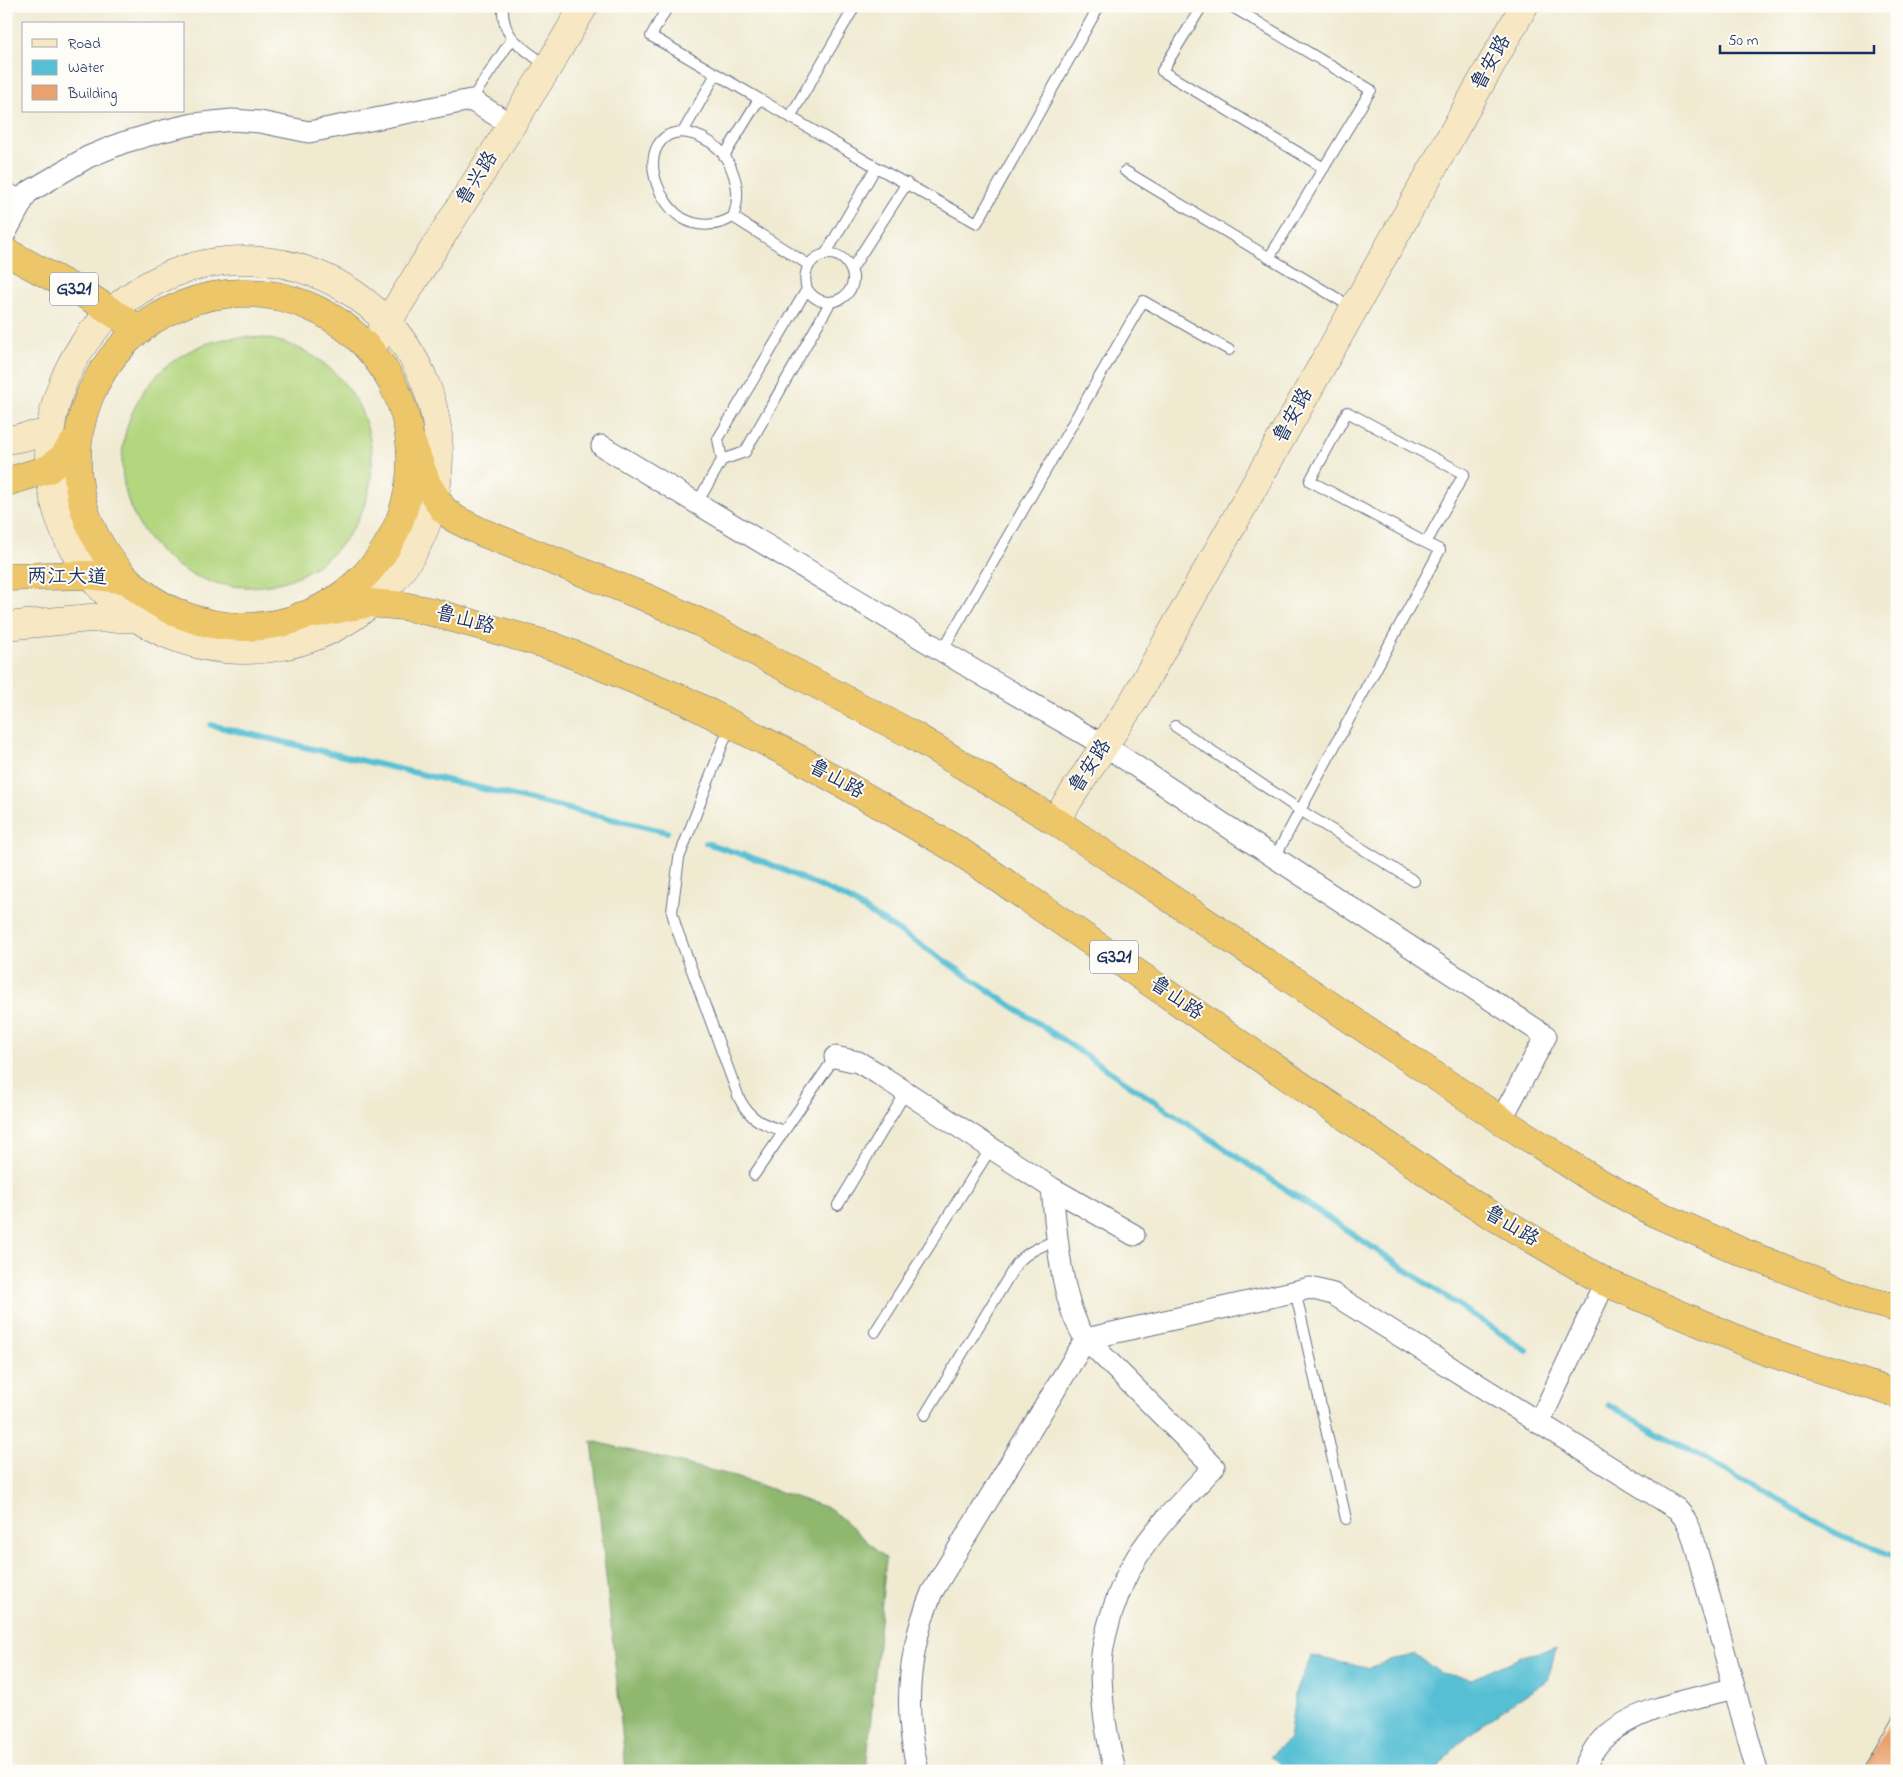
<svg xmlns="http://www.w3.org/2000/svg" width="1903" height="1777" font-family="'Indie Flower','LXGW WenKai TC',sans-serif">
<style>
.green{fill:#b4d67f;stroke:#68826e}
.forest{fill:#8fb76e;stroke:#557366}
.water{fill:#57bfd4;stroke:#397799}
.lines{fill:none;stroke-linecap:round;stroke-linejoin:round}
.stream{stroke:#57bfd4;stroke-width:6}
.building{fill:#e9a26d}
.lane-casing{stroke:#667086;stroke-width:12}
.street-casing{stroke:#667086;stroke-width:23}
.secondary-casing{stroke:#667086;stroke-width:29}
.highway-casing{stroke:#667086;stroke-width:29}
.lane{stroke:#fff;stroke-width:10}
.street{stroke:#fff;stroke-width:21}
.secondary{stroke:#f7e8c3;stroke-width:28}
.highway{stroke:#ecc669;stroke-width:28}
.labels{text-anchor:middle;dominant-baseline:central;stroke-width:4;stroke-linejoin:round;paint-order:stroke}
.shield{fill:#fdfcf7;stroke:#5f6c8c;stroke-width:1}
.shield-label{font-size:19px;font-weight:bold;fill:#1b2f5e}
.street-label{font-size:20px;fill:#1b2f5e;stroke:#fdfcf7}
</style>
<rect width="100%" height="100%" fill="#fdfcf7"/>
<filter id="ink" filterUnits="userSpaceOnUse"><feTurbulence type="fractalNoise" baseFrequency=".02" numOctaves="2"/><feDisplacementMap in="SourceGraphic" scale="10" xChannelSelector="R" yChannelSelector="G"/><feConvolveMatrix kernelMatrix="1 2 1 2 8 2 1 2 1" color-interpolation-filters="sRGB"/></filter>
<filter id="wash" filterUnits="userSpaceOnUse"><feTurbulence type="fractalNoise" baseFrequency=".0096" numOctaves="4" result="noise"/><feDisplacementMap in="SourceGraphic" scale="20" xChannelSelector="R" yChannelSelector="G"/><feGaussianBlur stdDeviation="1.12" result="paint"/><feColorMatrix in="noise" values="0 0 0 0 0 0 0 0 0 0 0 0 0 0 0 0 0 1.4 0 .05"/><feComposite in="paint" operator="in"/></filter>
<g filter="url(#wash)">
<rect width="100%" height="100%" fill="#f0ead1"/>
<!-- green -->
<path class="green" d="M122 462a125 125 0 1 1 250 0a125 125 0 1 1-250 0Z"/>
<!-- forest -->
<path class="forest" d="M592,1441l138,34 101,34 55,49 -20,213h-240z"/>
<!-- water -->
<path class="water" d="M1556,1649l-9,32c-37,24 -87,53 -111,90h-146l-20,-15 19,-17 6,-44 16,-39 56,12 48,-14 25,19 32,6 54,-24z"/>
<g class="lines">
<!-- stream -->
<path class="stream" d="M211,725l456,107
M706,843l59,19 81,36 78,49 603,404
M1609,1405l233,131 55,21"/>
</g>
<g id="blocks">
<!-- building -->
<path class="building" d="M1897,1709v62h-35z"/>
</g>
</g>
<g filter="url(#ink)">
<use href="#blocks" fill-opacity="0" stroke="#667086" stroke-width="1"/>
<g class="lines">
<!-- lane casing -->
<g class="lane-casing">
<path id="lane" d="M503,6c-2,33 21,42 44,60
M668,6l-17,30 225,131 101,56 122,-217
M1202,6l-40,65 162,97
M1231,6l140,84 -102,168
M471,100l41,-61
M790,117l65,-111
M683,132l33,-58
M724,156l35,-57
M1125,171l228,137
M733,217c-15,9 -34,11 -51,1 -21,-13 -40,-55 -21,-77 17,-19 50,-3 63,14 4,6 8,14 10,21 5,14 4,27 -1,41l76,48
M825,255l51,-88
M851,270l56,-87
M722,460l-4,-21 89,-150c-10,-31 27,-48 42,-23 17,27 -24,52 -42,23
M697,503l25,-43 23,-8 85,-149
M942,651l201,-350 86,49
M730,725l-51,133 -7,54 4,15 63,171c11,22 23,26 45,33
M1175,726l125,84 114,71
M1275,857l165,-307 -14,-7 -116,-62 37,-69 117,62 -38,69
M754,1175l81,-118
M838,1205l68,-113
M1295,1290l51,229
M875,1332l116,-184
M925,1415l92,-152c13,-13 24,-17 41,-23"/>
</g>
<!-- street casing -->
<g class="street-casing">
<path id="street" d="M6,193l16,9
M6,232l21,-39 61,-36 34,-14 41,-12 31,-7 38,-4 28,2 49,10 162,-32 41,25
M602,446l375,226 128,74 441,290 -45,84
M835,1057l23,5 19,11 175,115 82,47
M1052,1188c4,42 9,118 34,151l128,128c-26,28 -56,57 -77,90 -17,26 -36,80 -36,112 0,33 6,69 14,102
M1539,1423l66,-141
M918,1771c-15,-61 -10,-121 14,-179l154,-253 224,-51 23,6 344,215c11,12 15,23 19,39l61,223
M1583,1771c6,-13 12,-26 23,-35 35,-30 86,-36 128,-48"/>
</g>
<!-- secondary casing -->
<g class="secondary-casing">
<path id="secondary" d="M49 455a195 195 0 1 1 390 0a195 195 0 1 1-390 0Z
M370,350l178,-283 36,-61
M6,440l43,-7
M6,626l84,-8h47
M1055,821l79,-121 390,-694"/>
</g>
<!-- highway casing -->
<g class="highway-casing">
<path id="highway" d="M6,252l83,45 51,33
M77 460a167 167 0 1 1 334 0a167 167 0 1 1-334 0Z
M411,441l16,43 16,25 12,10 26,13 166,66 54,25 210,111 144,87 446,299 92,59 64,35 85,38 123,48 32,8
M6,482l43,-13 15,-13 15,-20
M6,577l83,-2 39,5
M301,616l69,-13 33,3 29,6 120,34 132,54 121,62 154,89 514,353 132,78 160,69 132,43"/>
</g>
<!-- lane -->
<use href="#lane" class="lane"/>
<!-- street -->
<use href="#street" class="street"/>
<!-- secondary -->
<use href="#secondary" class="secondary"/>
<!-- highway -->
<use href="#highway" class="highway"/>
</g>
</g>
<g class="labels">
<!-- shield labels -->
<g class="shield">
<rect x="50" y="272.5" width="48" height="33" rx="4"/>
<rect x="1090" y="940.5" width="48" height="33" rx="4"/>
</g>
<g class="shield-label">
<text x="74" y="289">G321</text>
<text x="1114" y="957">G321</text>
</g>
<!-- street labels -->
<g class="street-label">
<text transform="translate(1492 63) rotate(-61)">鲁安路</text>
<text transform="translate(478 179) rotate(-58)">鲁兴路</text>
<text transform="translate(1294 416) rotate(-61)">鲁安路</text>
<text transform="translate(67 578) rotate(1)">两江大道</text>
<text transform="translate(465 621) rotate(15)">鲁山路</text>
<text transform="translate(1091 767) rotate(-57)">鲁安路</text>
<text transform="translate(836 780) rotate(29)">鲁山路</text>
<text transform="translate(1176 999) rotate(35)">鲁山路</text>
<text transform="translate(1511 1227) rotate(31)">鲁山路</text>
</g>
</g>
<!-- margin -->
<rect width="1903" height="1777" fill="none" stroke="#fdfcf7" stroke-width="25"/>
<!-- legend -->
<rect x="22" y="22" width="162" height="90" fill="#fdfcf7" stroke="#a3aaba"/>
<rect x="32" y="39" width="25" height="8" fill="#f7e8c3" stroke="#a3aaba"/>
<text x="68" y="48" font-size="15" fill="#1b2f5e">Road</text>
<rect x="32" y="60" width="25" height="15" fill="#57bfd4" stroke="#a3aaba"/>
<text x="68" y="72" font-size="15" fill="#1b2f5e">Water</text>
<rect x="32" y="85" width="25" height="15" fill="#e9a26d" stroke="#a3aaba"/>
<text x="68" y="98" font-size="15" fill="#1b2f5e">Building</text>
<!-- scale -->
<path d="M1720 45v8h154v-8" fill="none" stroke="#1b2f5e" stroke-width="2.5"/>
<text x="1728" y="45" font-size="15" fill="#1b2f5e" stroke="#fdfcf7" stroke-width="4" paint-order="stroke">50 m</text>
</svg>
